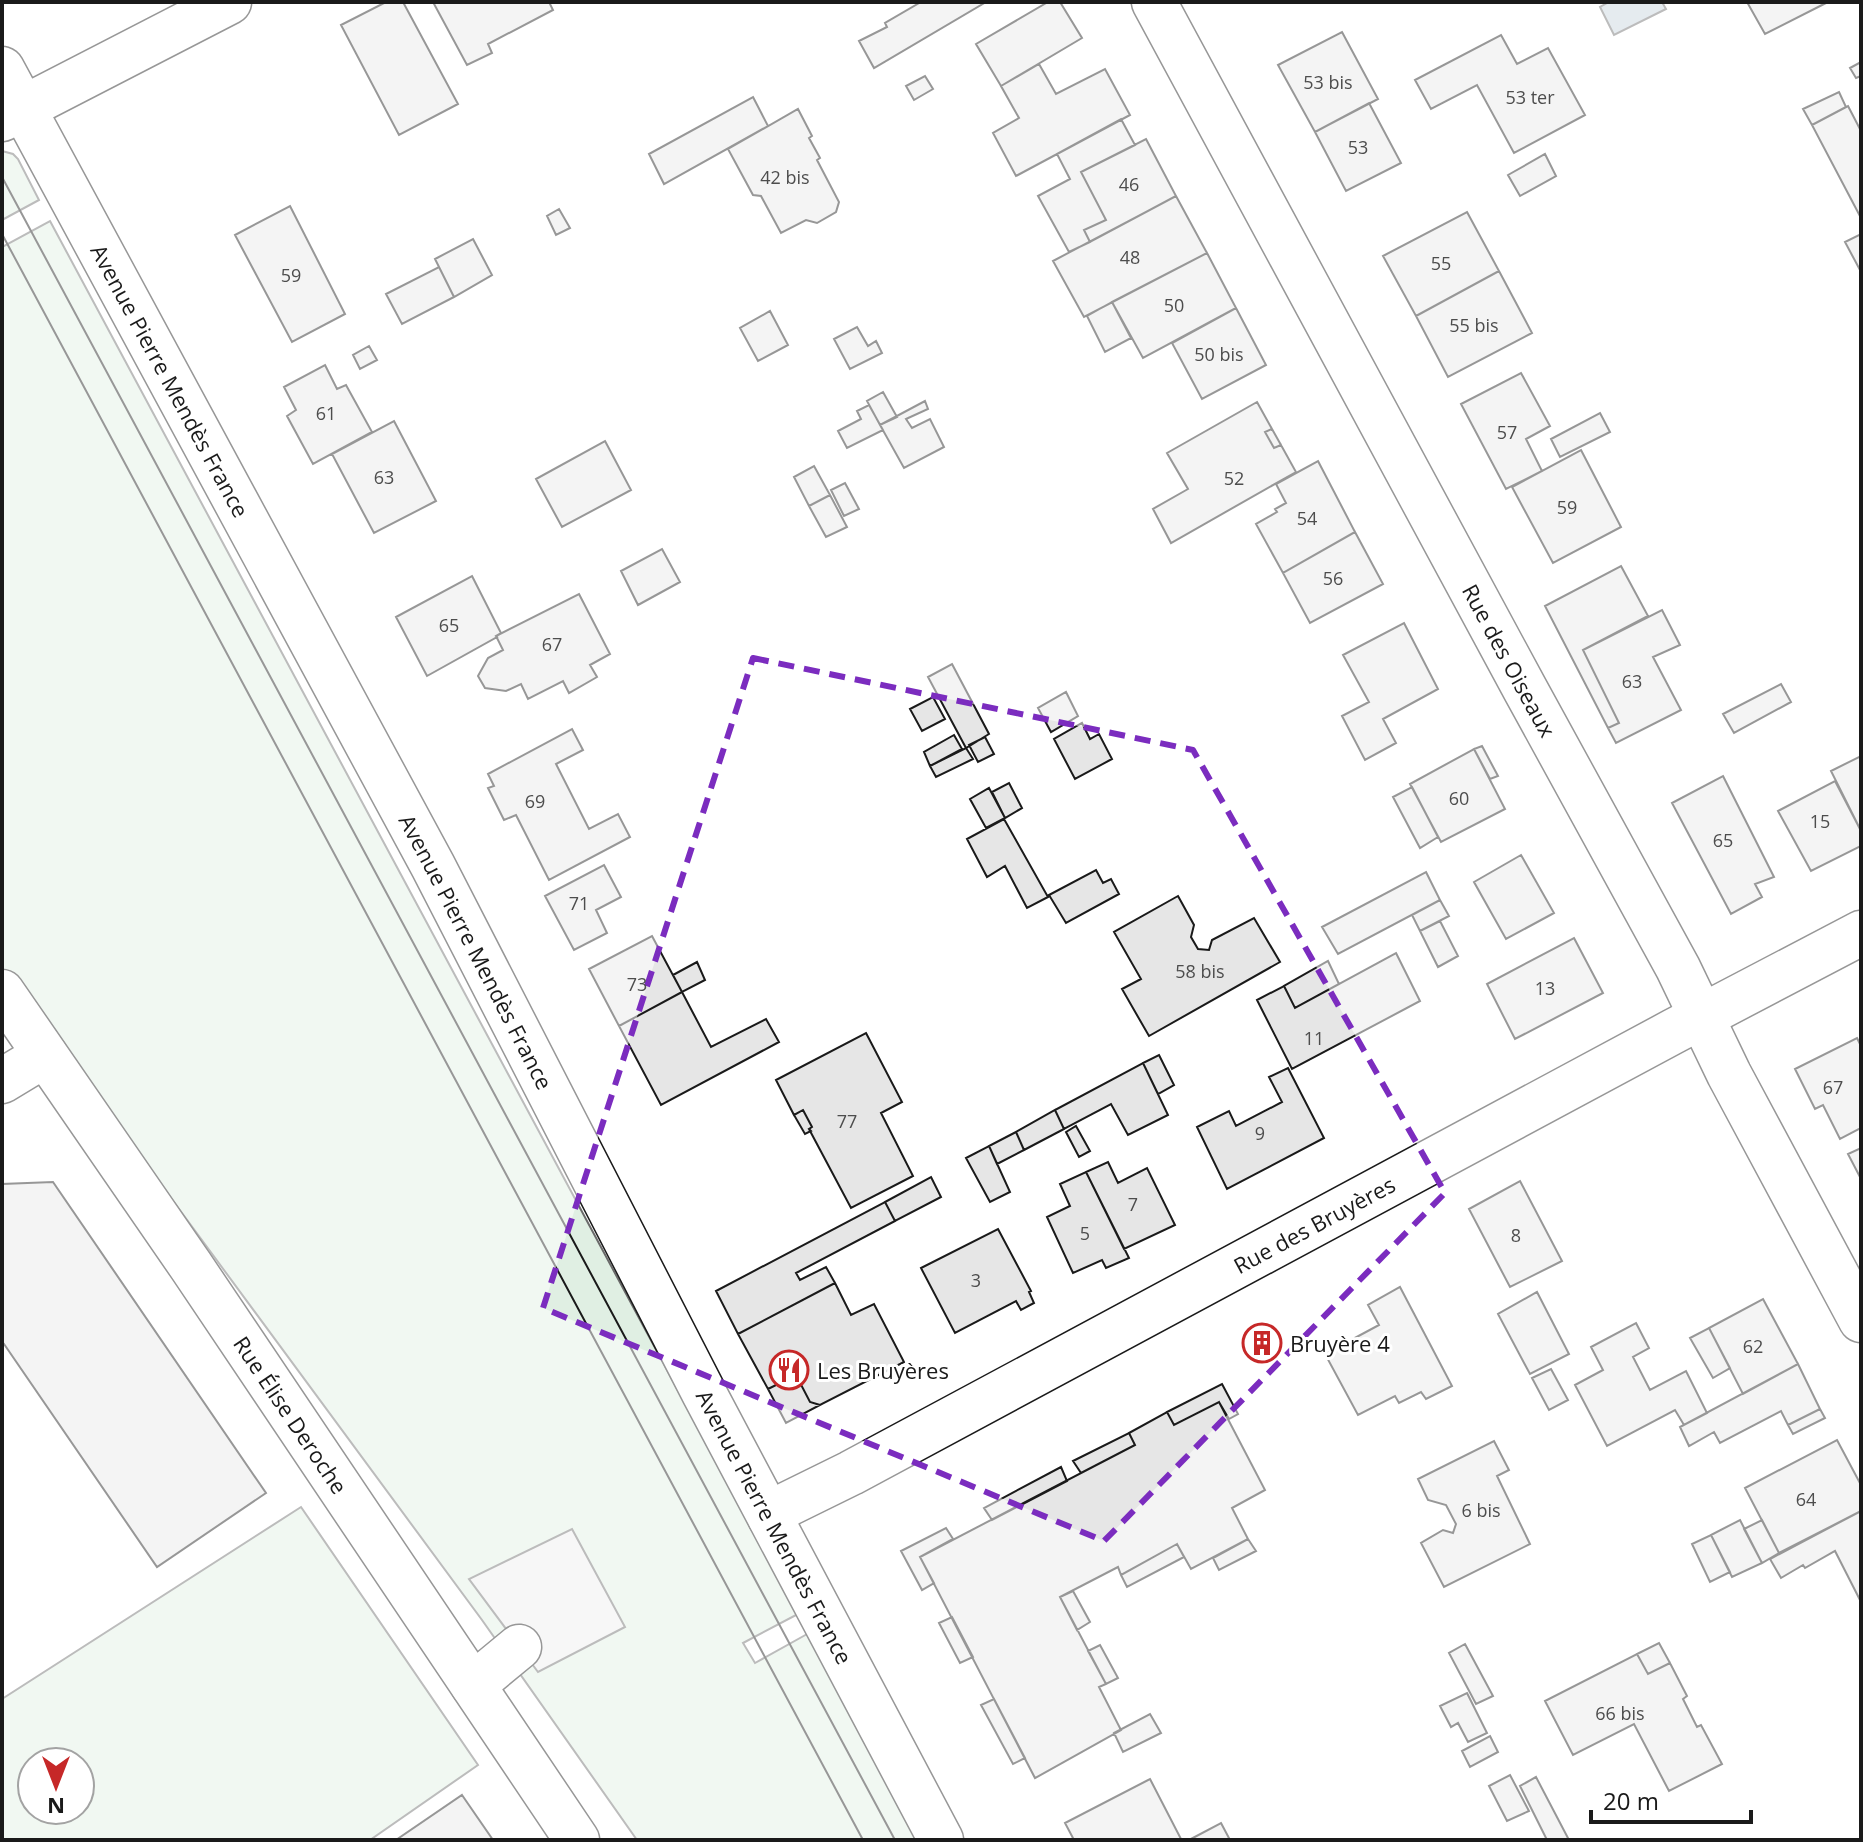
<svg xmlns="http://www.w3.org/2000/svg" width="1863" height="1842" font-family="'Open Sans',sans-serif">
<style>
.green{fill:#e0efe3;stroke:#6a6a6a;stroke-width:2;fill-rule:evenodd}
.parking{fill:#ededed;stroke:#6a6a6a;stroke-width:2}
.water{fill:#c6d2dc;stroke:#6a6a6a;stroke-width:2}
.building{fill:#e6e6e6;stroke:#1a1a1a;stroke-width:2}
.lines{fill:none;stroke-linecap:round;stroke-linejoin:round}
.street-casing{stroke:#1a1a1a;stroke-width:47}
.secondary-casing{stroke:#1a1a1a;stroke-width:47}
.street{stroke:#fff;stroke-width:44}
.secondary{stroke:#fff;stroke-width:44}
.tram{stroke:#1a1a1a;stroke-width:2}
.marked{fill:none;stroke:#7b2cbf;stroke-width:6;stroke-dasharray:16 10;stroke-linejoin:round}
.labels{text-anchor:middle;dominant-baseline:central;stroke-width:6;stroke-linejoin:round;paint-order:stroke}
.number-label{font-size:18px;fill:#4d4d4d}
.street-label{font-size:22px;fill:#1a1a1a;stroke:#fff}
.poi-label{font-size:22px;fill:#1a1a1a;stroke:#fff;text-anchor:start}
</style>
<rect width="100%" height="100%" fill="#fff"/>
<!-- green -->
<path class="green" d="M2,151l11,3 5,5 21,41 -37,20z
M50,221l748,1393 -55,29 12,20 54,-30 111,207h-283l-155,-220 -480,-651v-722z
M301,1507l177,258 -108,75h-368v-141zM80,1762v48h-48v-48z"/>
<!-- parking -->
<path class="parking" d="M572,1529l53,98 -87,45 -69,-93z"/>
<!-- water -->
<path class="water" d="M1609,2h53l4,7 -52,26 -14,-28z"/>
<!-- building -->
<path class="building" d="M386,2h17l55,102 -59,31 -58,-110z
M433,2h116l4,8 -65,34 4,9 -25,12z
M921,2h65l-112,66 -15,-27 28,-14 -2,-4z
M1048,2h12l22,36 -81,48 -25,-42z
M1747,2h81l-63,32z
M1342,32l36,67 -63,33 -37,-67z
M1501,35l16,29 31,-16 37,67 -71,38 -37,-68 -46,24 -16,-29z
M1861,62v14l-5,2 -6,-10z
M1039,64l17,30 49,-25 25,46 -114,61 -23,-43 26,-15 -18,-32z
M925,76l8,13 -19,11 -8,-14z
M1839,92l7,15 -34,18 -9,-16z
M753,97l15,29 -104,58 -15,-30z
M1369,103l32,60 -55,28 -31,-59z
M1848,106l13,25v87l-49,-93z
M798,109l14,27 -3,2 11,20 -3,2 22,42 -3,10 -19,11 -11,-3 -25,13 -20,-37 -8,-1 -25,-46z
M1121,119l14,26 -54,27 25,48 -22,10 6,12 -21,10 -31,-56 32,-17 -13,-25z
M1146,139l30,57 -86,46 -6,-12 22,-10 -25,-48z
M1545,154l11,22 -36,20 -12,-21z
M1176,196l31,57 -123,64 -31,-56z
M290,206l55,108 -53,28 -57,-107z
M559,209l11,19 -14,7 -9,-19z
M1467,212l32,59 -83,45 -33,-60z
M1861,234v36h-1l-15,-28z
M473,239l19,36 -38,22 -19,-38z
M1207,253l29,55 -93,50 -31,-56z
M439,267l15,30 -52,27 -16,-30z
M1499,271l33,62 -84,44 -32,-61z
M1112,302l19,36 -26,14 -18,-36z
M1236,308l30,57 -64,34 -30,-56z
M770,311l18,34 -30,16 -18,-33z
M857,327l11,19 8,-5 6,12 -32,16 -16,-30z
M369,346l8,14 -17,9 -7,-14z
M325,365l12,24 9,-4 26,47 -59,32 -26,-48 9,-6 -12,-23z
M1521,373l29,53 -24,13 16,32 -36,18 -45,-85z
M883,392l14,25 -17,8 -13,-24z
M925,401l3,8 -22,10 6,9 18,-9 14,28 -40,21 -24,-43z
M1257,402l15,27 -7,3 9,16 7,-3 15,27 -125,71 -18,-34 35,-20 -21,-36z
M869,405l14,25 -36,18 -9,-17 23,-12 -4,-8z
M1600,413l10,19 -50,25 -9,-18z
M394,421l42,80 -62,32 -42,-79z
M1272,429l9,16 -7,3 -9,-16z
M605,441l26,49 -69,37 -26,-48z
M1581,450l40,77 -68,36 -41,-76z
M1318,461l37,71 -72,41 -27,-49 21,-12 -2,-3 11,-6 -10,-19z
M814,466l16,29 -21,11 -15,-29z
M845,483l14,26 -15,7 -13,-26z
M830,495l17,32 -21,10 -17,-31z
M1355,532l28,52 -73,39 -27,-50z
M662,549l18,33 -42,23 -17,-34z
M1621,566l27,50 -65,34 36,73 -11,5 -63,-122z
M472,576l29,57 -5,3 1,1 -70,39 -31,-59z
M579,594l31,60 -20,11 7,12 -28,16 -6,-12 -35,18 -7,-15 -15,7 -21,-3 -7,-12 10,-18 15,-8 -7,-14z
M1662,610l18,35 -27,12 28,53 -65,33 -8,-15 11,-5 -36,-73z
M1404,623l34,66 -55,30 13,24 -31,17 -23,-44 27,-14 -26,-47z
M952,664l37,70 -23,14 -38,-71z
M1781,684l10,18 -57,31 -11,-19z
M1066,692l12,24 -27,16 -13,-24z
M933,697l12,22 -23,12 -12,-22z
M1082,723l8,16 9,-5 13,25 -37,20 -21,-40z
M572,729l11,21 -27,14 33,65 29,-15 12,23 -81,43 -33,-65 -12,5 -16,-32 6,-2 -6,-12z
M954,735l8,14 -32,17 -6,-14z
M985,737l9,17 -16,8 -9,-17z
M1482,746l16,30 -8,3 -16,-30z
M966,748l7,11 -37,18 -6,-11z
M1474,749l31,60 -64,33 -31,-58z
M1861,756v75l-30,-60z
M1723,776l51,101 -19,7 7,13 -31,17 -59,-111z
M1835,781l26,50v15l-50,25 -33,-60z
M1009,783l13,25 -17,10 -13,-26z
M1412,787l26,50 -18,11 -27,-51z
M989,788l16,30 -19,10 -16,-29z
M1004,819l44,78 -21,11 -22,-42 -18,11 -20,-38z
M1521,855l33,58 -48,26 -32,-57z
M604,865l17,32 -25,13 11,23 -33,17 -29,-54z
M1096,870l7,13 8,-4 8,15 -53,29 -17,-28z
M1426,872l14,28 -102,54 -16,-27z
M1178,896l16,29 -3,12 7,12 11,1 3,-10 42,-22 26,44 -131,74 -27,-47 19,-10 -27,-47z
M1440,900l9,16 -29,15 -8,-16z
M1440,921l18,35 -20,11 -18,-36z
M652,936l30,56 -63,34 -30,-57z
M1574,938l29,55 -88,46 -28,-55z
M1396,953l24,48 -128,68 -35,-69 27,-14 11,22z
M1328,961l11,23 -44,24 -11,-22z
M697,962l8,18 -23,12 -9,-17z
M682,992l29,55 55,-28 13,23 -118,63 -42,-79z
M866,1033l36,69 -21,11 32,63 -62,32 -42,-79 3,-2 -9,-17 -9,5 -18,-35z
M1857,1038l4,8v82l-21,11 -17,-34 -8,4 -20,-40z
M1159,1055l15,30 -16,9 -15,-31z
M1143,1063l25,52 -40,20 -17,-31 -47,25 -9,-19z
M1288,1068l36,70 -97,51 -30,-62 32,-16 7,15 46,-24 -13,-25z
M803,1110l9,17 -3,2 2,2 -6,3 -11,-19z
M1055,1110l9,19 -40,21 -8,-18z
M1076,1126l14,25 -11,6 -13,-25z
M1016,1132l8,18 -27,14 -8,-18z
M989,1146l21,46 -20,10 -24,-44z
M1861,1148v28l-1,1 -12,-23z
M1108,1162l10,21 29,-15 28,57 -51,24 -38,-77z
M1086,1172l43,86 -23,10 -4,-8 -29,13 -26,-56 23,-11 -10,-22z
M931,1177l10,20 -46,24 -10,-19z
M1520,1181l42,80 -52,26 -41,-78z
M53,1182l213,311 -109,74 -153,-223 -2,1v-161z
M885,1202l10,19 -99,52 4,7 26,-13 9,16 -97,51 -22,-43z
M998,1229l33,62 -2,1 5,11 -13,7 -5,-9 -61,32 -34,-65z
M835,1283l16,32 23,-11 30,58 -84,43 -10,-3 -14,-27 -28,14 -30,-55z
M1400,1287l52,99 -26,13 -5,-7 -22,11 -4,-7 -37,19 -33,-61 54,-29 -11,-20z
M1537,1292l32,62 -39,20 -32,-60z
M1763,1299l35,65 -55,30 -34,-66z
M1636,1323l13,25 -16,9 17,33 36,-19 21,42 -23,12 -9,-15 -68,36 -32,-61 28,-15 -12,-23z
M1263,1325l14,27 -15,8 -14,-27z
M1709,1328l21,40 -17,10 -23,-40z
M1798,1364l22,45 -32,16 -7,-14 -61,32 -6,-11 -25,14 -9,-19z
M1551,1369l17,31 -19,10 -17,-32z
M796,1375l14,27 10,3 -34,18 -18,-34z
M1222,1384l16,30 -9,5 -10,-17 -45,23 -7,-13z
M1219,1402l46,88 -33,18 16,31 -57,30 -14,-25 -56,31 -3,-8 -58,30 46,87 -7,3 22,43 -86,48 -115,-221 215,-112 -6,-12 38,-21 7,13z
M1820,1409l5,9 -32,16 -5,-9z
M1129,1433l6,12 -54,28 -8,-12z
M1837,1440l24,45v26l-82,42 -34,-65z
M1494,1441l15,29 -12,6 33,68 -86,43 -23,-44 22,-13 10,3 3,-9 -10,-19 -18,-5 -10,-21z
M1061,1467l6,14 -75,39 -8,-12z
M1861,1511v91l-26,-51 -30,17 -2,-3 -22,13 -11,-19z
M1740,1520l22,43 -30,14 -21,-42z
M1762,1520l17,33 -17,10 -18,-34z
M946,1528l7,11 -33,18 14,26 -12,7 -21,-39z
M1711,1535l19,37 -20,10 -18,-38z
M1248,1539l8,12 -37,19 -6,-12z
M1177,1544l7,13 -57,30 -6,-12z
M1073,1591l17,31 -13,8 -17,-33z
M952,1617l21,40 -13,6 -21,-40z
M1659,1643l11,20 -22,11 -11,-20z
M1465,1644l28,52 -17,8 -27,-51z
M1100,1645l18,33 -12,6 -18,-33z
M1637,1654l11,20 22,-11 17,33 -4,3 14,28 4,-2 21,39 -53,27 -35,-67 -61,31 -28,-54z
M1467,1693l20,40 -19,9 -10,-19 -7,4 -11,-21z
M994,1699l31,59 -12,6 -32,-59z
M1150,1714l11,19 -38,19 -9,-19z
M1490,1736l8,16 -28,15 -8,-16z
M1510,1775l19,36 -22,10 -18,-35z
M1536,1777l33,63h-22l-27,-54z
M1150,1779l31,60 -107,1 -9,-17z
M462,1795l31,45h-97z
M1221,1823l9,17h-41z"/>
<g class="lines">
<!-- street casing -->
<g class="street-casing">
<g id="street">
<path id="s1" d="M1154,2l371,687 153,279 51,106 132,246"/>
<path d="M2,119l227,-117"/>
<path d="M2,1081l43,-26"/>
<path d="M473,1685l46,-38"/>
</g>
</g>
<!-- secondary casing -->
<g class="secondary-casing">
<g id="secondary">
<path id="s2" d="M2,69l431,797 271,527 237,447"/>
<path id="s3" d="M2,992l189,274 386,574"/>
<path id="s4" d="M770,1517l18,-13 63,-31 823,-442 187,-98"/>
</g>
</g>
<!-- street -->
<use href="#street" class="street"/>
<!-- secondary -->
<use href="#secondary" class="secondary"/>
<!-- tram -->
<path class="tram" d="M2,177l893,1663
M2,234l861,1606"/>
</g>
<!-- marked area -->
<path d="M0 0H1863V1842H0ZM753,658l440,92 252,443 -341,348 -561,-233z" fill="#fff" fill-opacity=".55" fill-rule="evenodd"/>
<path class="marked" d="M753,658l440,92 252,443 -341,348 -561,-233z"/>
<!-- icons -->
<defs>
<g id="building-ring" transform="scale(2)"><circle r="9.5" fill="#fff" stroke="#c62828" stroke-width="1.5"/><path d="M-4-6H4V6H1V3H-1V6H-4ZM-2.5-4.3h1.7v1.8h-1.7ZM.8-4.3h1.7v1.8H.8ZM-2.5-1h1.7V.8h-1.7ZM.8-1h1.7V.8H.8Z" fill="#c62828"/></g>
<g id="restaurant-ring" transform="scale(2)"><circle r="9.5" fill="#fff" stroke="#c62828" stroke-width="1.5"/><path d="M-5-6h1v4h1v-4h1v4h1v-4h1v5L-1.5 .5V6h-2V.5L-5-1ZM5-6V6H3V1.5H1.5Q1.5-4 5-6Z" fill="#c62828"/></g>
</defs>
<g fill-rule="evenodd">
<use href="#building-ring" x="1262" y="1343"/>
<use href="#restaurant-ring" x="789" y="1370"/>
</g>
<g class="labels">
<!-- number labels -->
<g class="number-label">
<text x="1328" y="82">53 bis</text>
<text x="1530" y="97">53 ter</text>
<text x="1358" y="147">53</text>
<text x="785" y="177">42 bis</text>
<text x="1129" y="184">46</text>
<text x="1130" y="257">48</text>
<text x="1441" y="263">55</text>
<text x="291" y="275">59</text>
<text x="1174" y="305">50</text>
<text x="1474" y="325">55 bis</text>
<text x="1219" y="354">50 bis</text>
<text x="326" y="413">61</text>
<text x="1507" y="432">57</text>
<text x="384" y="477">63</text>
<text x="1234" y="478">52</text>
<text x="1567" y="507">59</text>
<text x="1307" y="518">54</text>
<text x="1333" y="578">56</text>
<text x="449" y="625">65</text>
<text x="552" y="644">67</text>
<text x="1632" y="681">63</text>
<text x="1459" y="798">60</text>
<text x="535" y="801">69</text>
<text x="1820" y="821">15</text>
<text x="1723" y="840">65</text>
<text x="579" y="903">71</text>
<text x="1200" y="971">58 bis</text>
<text x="637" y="984">73</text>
<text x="1545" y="988">13</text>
<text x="1314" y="1038">11</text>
<text x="1833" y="1087">67</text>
<text x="847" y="1121">77</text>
<text x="1260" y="1133">9</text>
<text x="1133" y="1204">7</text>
<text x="1085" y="1233">5</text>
<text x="1516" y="1235">8</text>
<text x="976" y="1280">3</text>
<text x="1753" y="1346">62</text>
<text x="1806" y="1499">64</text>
<text x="1481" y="1510">6 bis</text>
<text x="1620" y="1713">66 bis</text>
</g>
<!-- street labels -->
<g class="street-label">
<text stroke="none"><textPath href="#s2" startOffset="354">Avenue Pierre Mendès France</textPath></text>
<text stroke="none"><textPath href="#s1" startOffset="748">Rue des Oiseaux</textPath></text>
<text stroke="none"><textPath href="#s2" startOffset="1002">Avenue Pierre Mendès France</textPath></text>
<text stroke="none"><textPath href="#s4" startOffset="618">Rue des Bruyères</textPath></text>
<text stroke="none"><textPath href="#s3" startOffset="512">Rue Élise Deroche</textPath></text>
<text stroke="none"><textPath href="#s2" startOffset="1650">Avenue Pierre Mendès France</textPath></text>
</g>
<!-- poi labels -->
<g class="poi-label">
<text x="1290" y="1343">Bruyère 4</text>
<text x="817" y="1370">Les Bruyères</text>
</g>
</g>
<!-- border -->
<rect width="1863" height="1842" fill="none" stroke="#1a1a1a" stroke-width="8"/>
<!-- north arrow -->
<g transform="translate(56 1786) rotate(180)"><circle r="38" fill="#ffffff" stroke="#a3a3a3" stroke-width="2"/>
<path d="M0-6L14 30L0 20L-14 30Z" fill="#c62828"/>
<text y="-12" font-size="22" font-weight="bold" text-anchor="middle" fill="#1a1a1a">N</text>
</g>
<!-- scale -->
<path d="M1591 1810v12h160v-12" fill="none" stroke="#1a1a1a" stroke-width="4"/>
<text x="1603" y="1810" font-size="24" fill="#1a1a1a" stroke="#ffffff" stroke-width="6" paint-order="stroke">20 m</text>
</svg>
